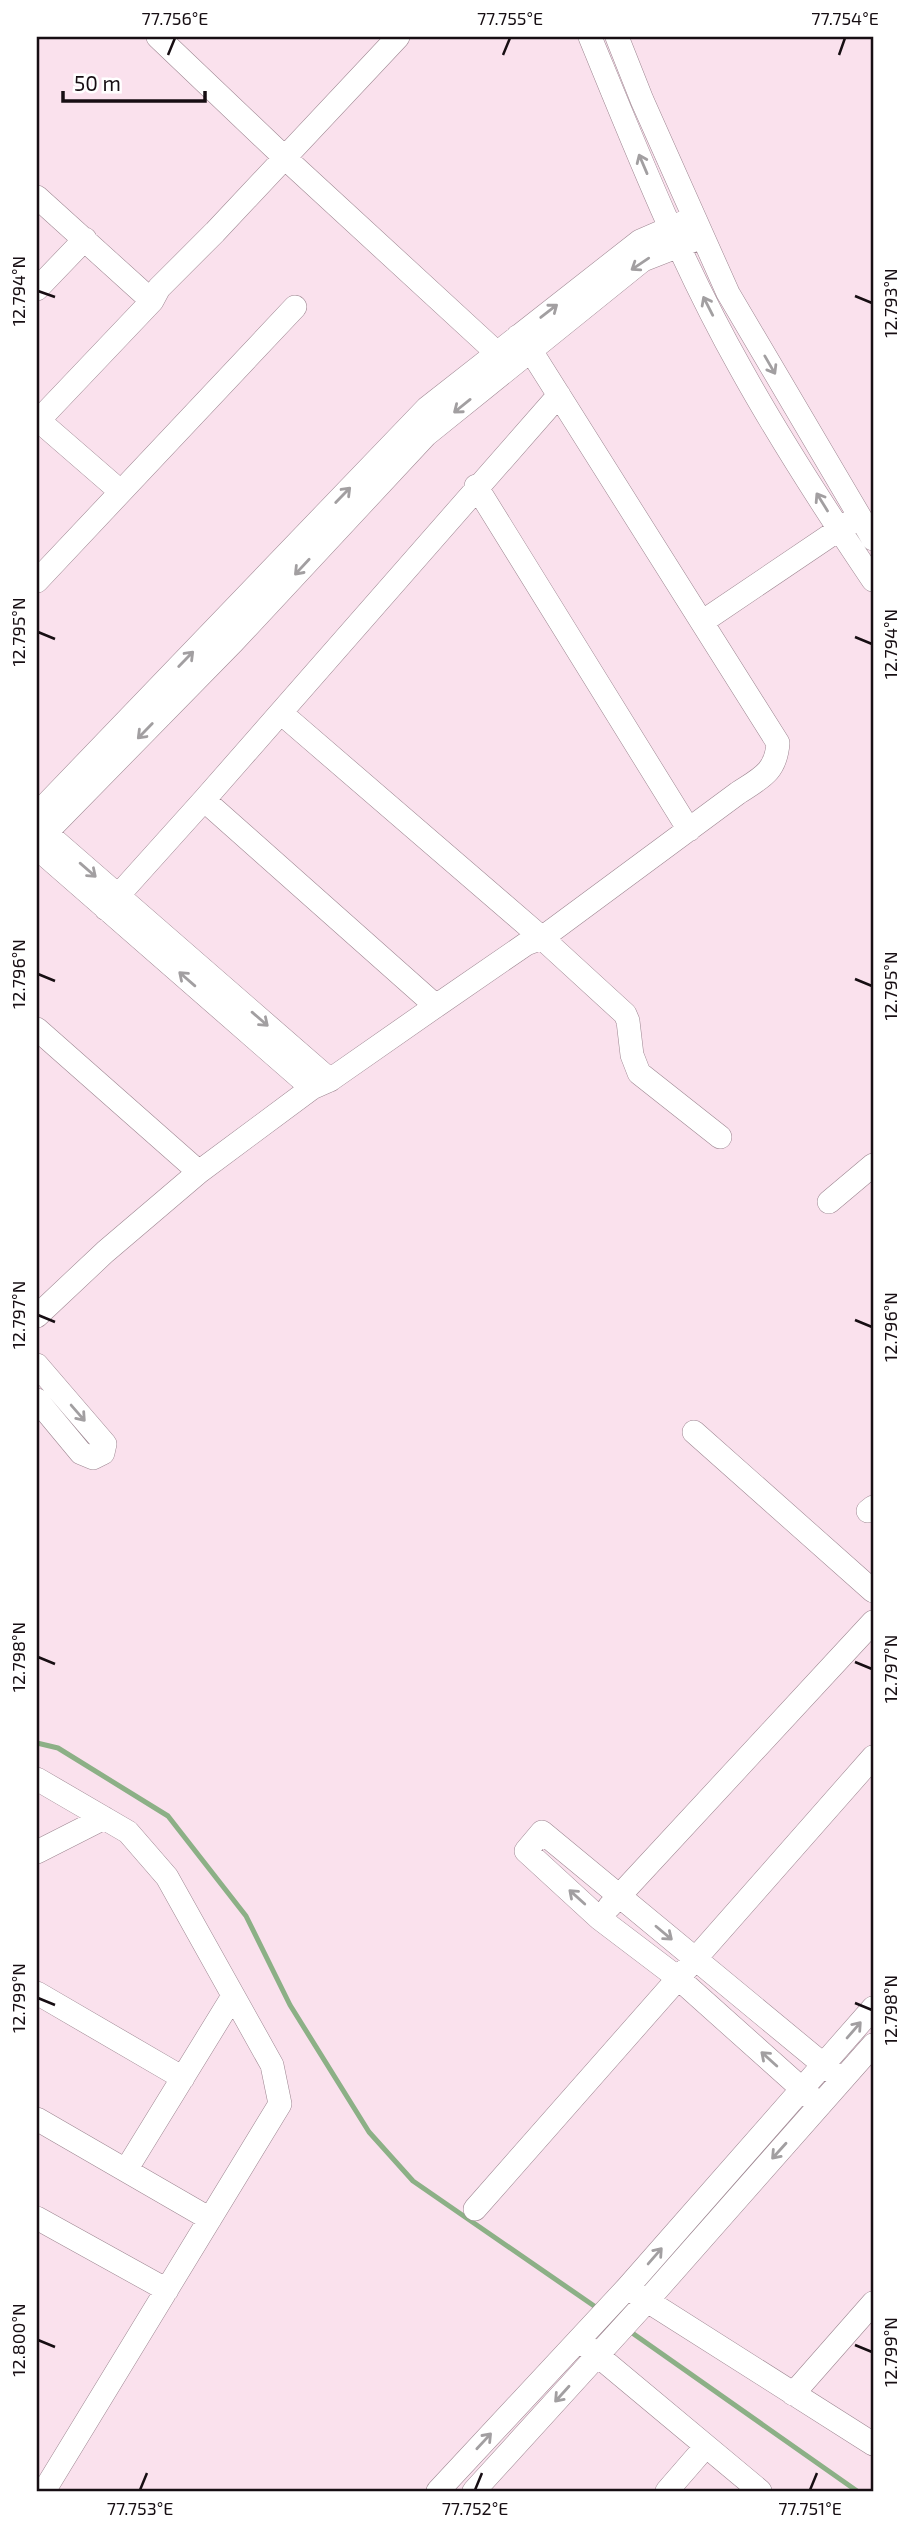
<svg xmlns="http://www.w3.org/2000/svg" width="910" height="2528" font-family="'Exo 2',sans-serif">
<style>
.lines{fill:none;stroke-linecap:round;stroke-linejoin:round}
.stream{stroke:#8cb086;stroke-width:5}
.minor-casing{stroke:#9d8691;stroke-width:24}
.minor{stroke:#fff;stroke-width:23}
.oneway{stroke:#a29fa1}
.ticks{fill:none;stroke:#170e13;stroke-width:2.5}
.neatline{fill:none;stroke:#170e13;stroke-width:2.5}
.ticks-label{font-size:18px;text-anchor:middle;fill:#170e13}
</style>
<rect width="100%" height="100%" fill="#fae1ed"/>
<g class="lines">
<!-- stream -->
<path class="stream" d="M37,1743l21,5 110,68 78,100 44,89 79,127 44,49 187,129
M628,2330l229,161"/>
<!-- minor casing -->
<g class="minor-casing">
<path id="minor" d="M158,37l126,120 213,196
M590,37c46,112 91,226 151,332 40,72 86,143 132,211
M617,37l25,63 86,193 145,246
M37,197l115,104
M37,289l48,-50
M37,419l83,72
M37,422l115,-121 7,-13 56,-56 183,-195
M476,486l213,344
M37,581l258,-274
M702,622l148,-100
M281,713l261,225 83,76 3,7 4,34 7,18 81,64
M204,800l232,206 90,-62 16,-6 196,-145c23,-15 38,-21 40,-50l-247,-392 -13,-15
M37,814l390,-406 213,-167 53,-23
M37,825l293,255
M37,842l197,-201 192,-206 217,-175 59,-23
M37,848l275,240
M106,909l98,-109 355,-405
M37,1029l162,143
M829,1202l44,-37
M37,1316l68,-64 94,-80 113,-84 18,-8 106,-74
M37,1365l68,79 -2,9 -10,5 -12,-5 -44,-53
M694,1432l179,159
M868,1511l5,-4
M37,1779l91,53 39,45 105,188 8,39 -236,387
M37,1852l67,-34
M609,1907l264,-285
M37,1993l146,85
M820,2105l-142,-127 -79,-60 -73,-67 16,-19 300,248
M37,2119l173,100
M126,2170l107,-174
M475,2209l398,-452
M37,2218l130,72
M635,2293l238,151
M585,2345l175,146
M793,2394l80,-91
M438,2491l189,-203 246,-280
M474,2491l173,-190 226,-256
M667,2491l39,-45"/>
</g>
<!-- minor -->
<use href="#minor" class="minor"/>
</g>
<!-- one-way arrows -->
<defs><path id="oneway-shaft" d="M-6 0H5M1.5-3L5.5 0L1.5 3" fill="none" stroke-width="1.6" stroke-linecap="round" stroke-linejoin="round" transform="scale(1.75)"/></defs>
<g class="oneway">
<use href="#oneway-shaft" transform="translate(643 164) rotate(-113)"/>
<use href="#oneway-shaft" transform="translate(640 264) rotate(146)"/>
<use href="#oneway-shaft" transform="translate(708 306) rotate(-117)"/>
<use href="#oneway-shaft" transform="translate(549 311) rotate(-38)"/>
<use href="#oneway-shaft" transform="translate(770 365) rotate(60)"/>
<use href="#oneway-shaft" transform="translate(462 406) rotate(141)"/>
<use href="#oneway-shaft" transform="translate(343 495) rotate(-46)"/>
<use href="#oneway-shaft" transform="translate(822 502) rotate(-122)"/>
<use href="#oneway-shaft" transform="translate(302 567) rotate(133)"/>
<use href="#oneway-shaft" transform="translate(186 659) rotate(-46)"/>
<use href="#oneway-shaft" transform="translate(145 731) rotate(134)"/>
<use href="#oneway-shaft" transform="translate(88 870) rotate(41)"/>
<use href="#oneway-shaft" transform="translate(187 979) rotate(-139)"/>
<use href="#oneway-shaft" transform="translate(260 1019) rotate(41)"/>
<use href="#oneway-shaft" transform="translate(78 1413) rotate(49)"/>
<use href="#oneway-shaft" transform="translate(577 1897) rotate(-138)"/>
<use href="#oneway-shaft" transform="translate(664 1933) rotate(40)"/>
<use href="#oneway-shaft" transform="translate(854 2030) rotate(-49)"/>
<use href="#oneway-shaft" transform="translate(769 2059) rotate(-138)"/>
<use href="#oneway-shaft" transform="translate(779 2151) rotate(132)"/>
<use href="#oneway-shaft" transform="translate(655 2256) rotate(-49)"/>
<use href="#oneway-shaft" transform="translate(562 2394) rotate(132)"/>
<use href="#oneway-shaft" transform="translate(484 2441) rotate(-47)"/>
</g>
<!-- ticks -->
<path class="ticks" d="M168,55l7,-17M503,55l7,-17M839,55l6,-17M38,291l17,6M855,296l17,7M38,632l17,7M855,637l17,7M38,974l17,7M855,979l17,7M38,1315l17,7M855,1320l17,7M38,1657l17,7M855,1662l17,7M38,1998l17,7M855,2003l17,7M38,2340l17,7M855,2345l17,7M140,2490l7,-17M475,2490l7,-17M810,2490l7,-17"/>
<!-- border -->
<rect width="910" height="2528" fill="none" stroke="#ffffff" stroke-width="77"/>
<!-- scale -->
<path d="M63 91v10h142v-10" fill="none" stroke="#170e13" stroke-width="3.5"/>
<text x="74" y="91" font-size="21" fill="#170e13" stroke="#ffffff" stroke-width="5" paint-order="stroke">50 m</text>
<rect x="38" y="38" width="834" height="2452" class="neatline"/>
<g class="ticks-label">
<text x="175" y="25">77.756°E</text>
<text x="510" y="25">77.755°E</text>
<text x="845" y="25">77.754°E</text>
<text transform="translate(19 291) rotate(-90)" y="6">12.794°N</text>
<text transform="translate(891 303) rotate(-90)" y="6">12.793°N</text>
<text transform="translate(19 632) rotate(-90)" y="6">12.795°N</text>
<text transform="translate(891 644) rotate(-90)" y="6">12.794°N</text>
<text transform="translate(19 974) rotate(-90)" y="6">12.796°N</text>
<text transform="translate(891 986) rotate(-90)" y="6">12.795°N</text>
<text transform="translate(19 1315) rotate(-90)" y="6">12.797°N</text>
<text transform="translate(891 1327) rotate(-90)" y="6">12.796°N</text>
<text transform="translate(19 1657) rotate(-90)" y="6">12.798°N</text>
<text transform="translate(891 1669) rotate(-90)" y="6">12.797°N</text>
<text transform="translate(19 1998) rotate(-90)" y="6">12.799°N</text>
<text transform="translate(891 2010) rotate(-90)" y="6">12.798°N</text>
<text transform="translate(19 2340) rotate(-90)" y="6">12.800°N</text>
<text transform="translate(891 2352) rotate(-90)" y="6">12.799°N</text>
<text x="140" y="2515">77.753°E</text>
<text x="475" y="2515">77.752°E</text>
<text x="810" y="2515">77.751°E</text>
</g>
</svg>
